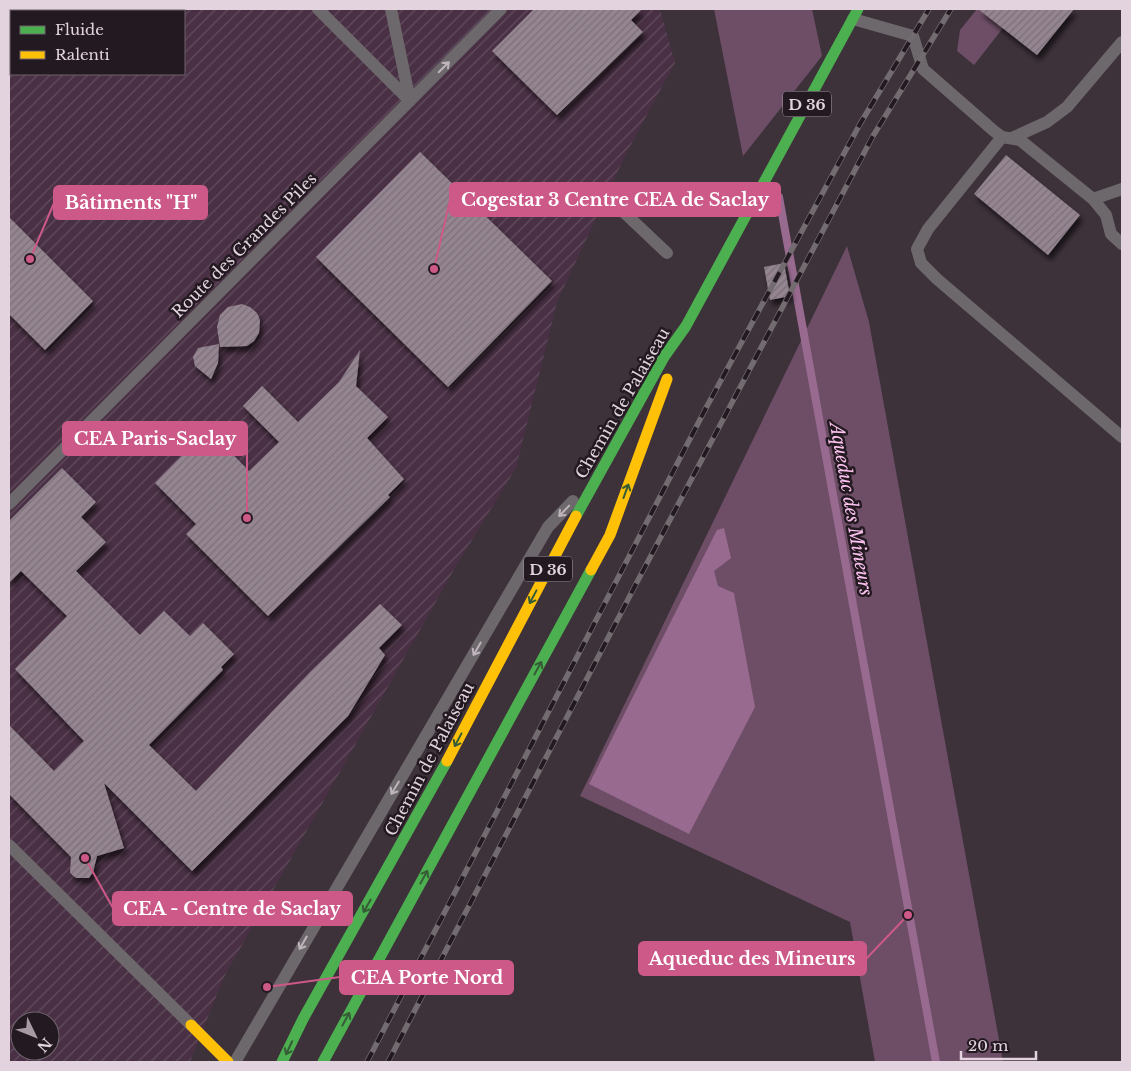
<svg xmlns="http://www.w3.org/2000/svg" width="1131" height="1071" font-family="'Libre Baskerville',serif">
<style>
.industrial{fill:url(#industrial-furrows);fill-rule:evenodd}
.grass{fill:#6d4e66}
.water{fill:#986a8f}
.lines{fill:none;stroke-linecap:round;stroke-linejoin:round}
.stream{stroke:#986a8f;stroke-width:8}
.building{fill:url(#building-hatch);filter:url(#shadow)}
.lane{stroke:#6d686b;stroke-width:12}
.fast{stroke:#4caf50;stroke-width:11}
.slow{stroke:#ffc107;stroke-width:11}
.rail-casing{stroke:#726c70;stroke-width:5.5}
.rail{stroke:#231920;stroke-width:4;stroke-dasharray:11;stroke-linecap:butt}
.oneway{stroke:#bfb3bc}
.oneway2{stroke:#355c36}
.labels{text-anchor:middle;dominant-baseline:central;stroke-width:5;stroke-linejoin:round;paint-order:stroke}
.shield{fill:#231920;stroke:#a99ba5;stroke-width:1}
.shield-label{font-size:15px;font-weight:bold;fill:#e2d3de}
.street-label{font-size:16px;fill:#e2d3de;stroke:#231920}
.water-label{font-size:18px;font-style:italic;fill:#fbc1ef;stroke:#231920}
.leader{fill:none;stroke:#cd5989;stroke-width:2}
.callout-dot{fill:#cd5989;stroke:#231920;stroke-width:2}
.callout{fill:#cd5989;stroke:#cd5989;stroke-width:2}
.callout-label{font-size:18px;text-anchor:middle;font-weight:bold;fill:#fff}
</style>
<defs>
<pattern id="industrial-furrows" width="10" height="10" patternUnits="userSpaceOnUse" patternTransform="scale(1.25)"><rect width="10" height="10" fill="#493044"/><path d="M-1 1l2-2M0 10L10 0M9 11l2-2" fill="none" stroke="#634d5f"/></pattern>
<pattern id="building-hatch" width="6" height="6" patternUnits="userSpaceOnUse" patternTransform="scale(1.25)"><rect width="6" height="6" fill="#948591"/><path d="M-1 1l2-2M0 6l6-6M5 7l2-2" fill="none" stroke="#7c707a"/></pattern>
<filter id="shadow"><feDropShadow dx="3" dy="5.5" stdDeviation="2.5" flood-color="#0009"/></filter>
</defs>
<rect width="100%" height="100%" fill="#3d313a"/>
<!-- industrial -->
<path class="industrial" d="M9,9h651l15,54 -48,89 -70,150 -41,166 -61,100 -231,409 -34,85h-181zM11,11h173v63h-173zM20,1021h30v30h-30z"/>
<!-- grass -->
<path class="grass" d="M714,9h98l10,47 -79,100z
M977,9h20l-7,9 13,10 -29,37 -17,-14 3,-21z
M847,246l22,76 134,740h-128l-25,-140 -270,-126z"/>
<!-- water -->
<path class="water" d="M724,528l7,30 -17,13 4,15 16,7 21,114 -66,127 -100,-50 128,-254z"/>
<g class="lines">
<!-- stream -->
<path class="stream" d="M779,197l157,865"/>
</g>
<!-- building -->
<path class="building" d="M534,9h108l-11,11 12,12 -86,83 -65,-64z
M978,9h96l-37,46z
M420,152l132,129 -104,106 -132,-130z
M1006,155l74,60 -32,40 -74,-61z
M9,217l84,84 -48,49 -36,-36z
M784,263l6,33 -20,4 -6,-33z
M242,304l8,3 7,6 3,7 -1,13 -5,8 -7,5 -27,1 -3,-20 3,-12 8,-8z
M219,344l-1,19 -7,16 -16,-13 -2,-9 5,-9z
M360,350l-4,36 32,31 -21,21 37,41 -16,16 2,2 -122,119 -82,-82 10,-10 -41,-41 53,-54 41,42 30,-29 -36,-36 19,-20 36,36 41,-40z
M62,468l34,34 -15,15 25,25 -30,29 64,64 24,-24 26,25 13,-13 31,31 -13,13 2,3 -74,75 47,46 115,-120 69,-67 22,21 -23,23 6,7 -37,61 -156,155 -88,-88 20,65 -27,8 -4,16 -4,6h-13l-6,-5 1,-16 -62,-63v-69l45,46 30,-30 -69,-72 52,-53 -46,-45 -12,12v-62z"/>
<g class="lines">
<!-- lane -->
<path class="lane" d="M318,9l92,92
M391,9l19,92
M853,19l60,17 10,33 71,62 8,6 18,3 73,59 13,16 5,19 11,10
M1002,137l-74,92 -11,20 4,14 16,16 185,158
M1012,138l35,-16 20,-15 55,-65
M1093,199l29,-10
M613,202l54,51
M9,504l492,-495
M9,845l182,180
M235,1062l313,-535 25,-26"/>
<!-- fast -->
<path class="fast" d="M576,516l88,-159 22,-31 172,-317
M282,1062l21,-43 144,-258
M323,1062l268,-492"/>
<!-- slow -->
<path class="slow" d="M591,570l19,-35 57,-156
M447,761l129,-245
M191,1025l37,37"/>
<!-- rail casing -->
<g class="rail-casing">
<path id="rail" d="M367,1062l339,-654 154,-284 69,-115
M388,1062l248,-478 237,-448 78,-127"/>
</g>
<!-- rail -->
<use href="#rail" class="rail"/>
</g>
<!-- one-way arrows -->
<defs><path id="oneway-shaft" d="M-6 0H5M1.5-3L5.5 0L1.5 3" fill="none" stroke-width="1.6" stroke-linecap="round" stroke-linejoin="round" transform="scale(1.25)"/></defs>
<g class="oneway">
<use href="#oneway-shaft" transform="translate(444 67) rotate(-45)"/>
<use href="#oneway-shaft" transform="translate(564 511) rotate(134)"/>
<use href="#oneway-shaft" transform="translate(477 649) rotate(120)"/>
<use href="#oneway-shaft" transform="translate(395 788) rotate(121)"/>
<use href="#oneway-shaft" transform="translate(303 943) rotate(120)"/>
</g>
<g class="oneway2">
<use href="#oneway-shaft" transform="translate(626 491) rotate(-70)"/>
<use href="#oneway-shaft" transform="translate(533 597) rotate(118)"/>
<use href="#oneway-shaft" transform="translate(538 668) rotate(-61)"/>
<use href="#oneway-shaft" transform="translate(458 740) rotate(118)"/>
<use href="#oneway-shaft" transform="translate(424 877) rotate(-61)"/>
<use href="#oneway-shaft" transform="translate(367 906) rotate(120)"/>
<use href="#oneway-shaft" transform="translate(346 1019) rotate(-61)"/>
<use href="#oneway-shaft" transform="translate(289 1048) rotate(115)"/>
</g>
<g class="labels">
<!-- shield labels -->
<g class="shield">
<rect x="783" y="91.5" width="48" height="25" rx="4"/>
<rect x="524" y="556.5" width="48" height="25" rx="4"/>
</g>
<g class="shield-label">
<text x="807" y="104">D 36</text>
<text x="548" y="569">D 36</text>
</g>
<!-- street labels -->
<g class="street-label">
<text transform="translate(244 245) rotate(-45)">Route des Grandes Piles</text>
<text transform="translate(622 403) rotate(-60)">Chemin de Palaiseau</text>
<text transform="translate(429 759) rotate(-62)">Chemin de Palaiseau</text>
</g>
<!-- water labels -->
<g class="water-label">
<text transform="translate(851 509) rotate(80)">Aqueduc des Mineurs</text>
</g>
</g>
<!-- callouts -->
<path class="leader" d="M434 269L450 200M30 259L54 203M247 518L247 439M85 858L113 908M908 915L866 959M267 987L340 977"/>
<g class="callout-dot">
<circle cx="434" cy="269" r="5"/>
<circle cx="30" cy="259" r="5"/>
<circle cx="247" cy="518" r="5"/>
<circle cx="85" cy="858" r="5"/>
<circle cx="908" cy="915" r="5"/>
<circle cx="267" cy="987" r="5"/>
</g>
<g class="callout">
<rect x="450" y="183" width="330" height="33" rx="5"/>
<rect x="54" y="186" width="153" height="33" rx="5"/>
<rect x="63" y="422" width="184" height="33" rx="5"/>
<rect x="113" y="892" width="239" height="33" rx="5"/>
<rect x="639" y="942" width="227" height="33" rx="5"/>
<rect x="340" y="961" width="173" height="33" rx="5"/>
</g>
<g class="callout-label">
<text x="615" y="206">Cogestar 3 Centre CEA de Saclay</text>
<text x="131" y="209">Bâtiments "H"</text>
<text x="155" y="445">CEA Paris-Saclay</text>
<text x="232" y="915">CEA - Centre de Saclay</text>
<text x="752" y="965">Aqueduc des Mineurs</text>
<text x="427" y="984">CEA Porte Nord</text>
</g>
<!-- border -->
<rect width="1131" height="1071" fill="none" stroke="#e2d3de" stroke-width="20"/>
<!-- legend -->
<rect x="10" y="10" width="175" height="65" fill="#231920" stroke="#6f636c"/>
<rect x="20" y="26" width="25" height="8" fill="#4caf50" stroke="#6f636c"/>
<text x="55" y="35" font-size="15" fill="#e2d3de">Fluide</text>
<rect x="20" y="51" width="25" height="8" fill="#ffc107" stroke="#6f636c"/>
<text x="55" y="60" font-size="15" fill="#e2d3de">Ralenti</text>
<!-- north arrow -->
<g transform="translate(35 1036) rotate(133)"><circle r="24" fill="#231920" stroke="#6f636c"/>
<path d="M0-4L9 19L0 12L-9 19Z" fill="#a89aa5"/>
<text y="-8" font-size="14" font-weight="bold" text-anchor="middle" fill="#e2d3de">N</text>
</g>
<!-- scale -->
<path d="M961 1051v8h75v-8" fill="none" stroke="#e2d3de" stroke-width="2.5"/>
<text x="968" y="1051" font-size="15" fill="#e2d3de" stroke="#231920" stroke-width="4" paint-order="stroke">20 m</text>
</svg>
